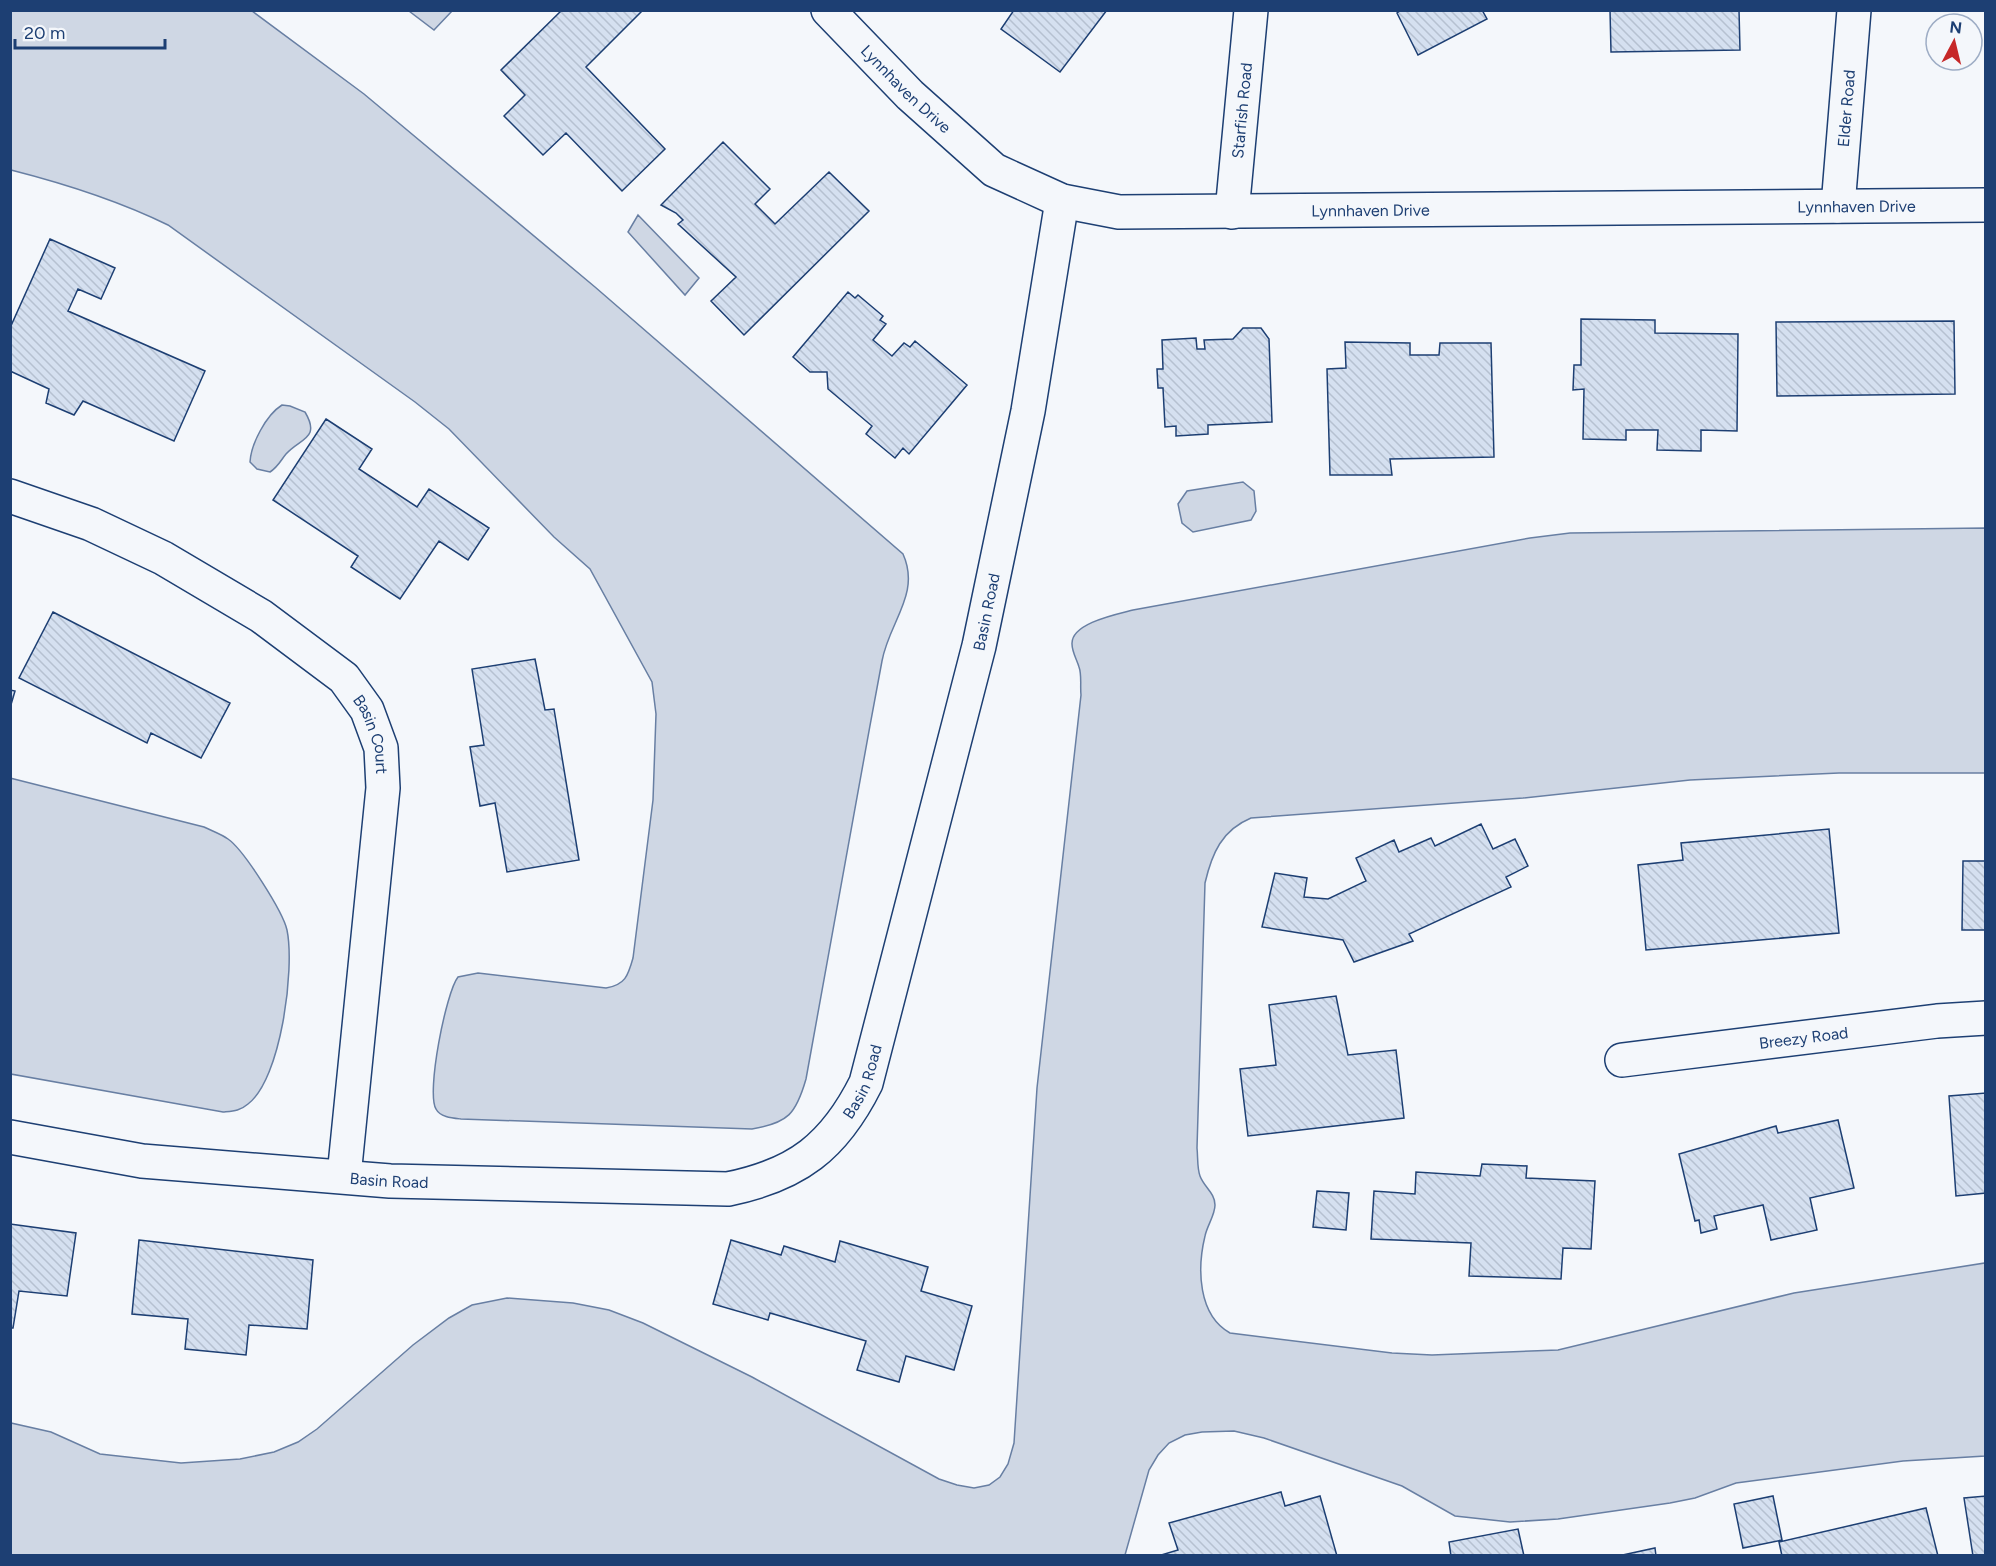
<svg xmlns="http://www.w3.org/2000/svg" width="1996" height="1566" font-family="Figtree,sans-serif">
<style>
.water{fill:#cfd7e4;stroke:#687fa3;stroke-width:1.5}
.building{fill:url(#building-back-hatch);stroke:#1d3f73;stroke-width:1.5}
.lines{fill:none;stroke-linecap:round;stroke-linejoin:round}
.minor-casing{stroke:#1d3f73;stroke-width:36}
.minor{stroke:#f4f7fb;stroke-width:33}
.labels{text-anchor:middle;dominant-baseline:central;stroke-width:4.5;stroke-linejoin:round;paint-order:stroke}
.street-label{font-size:16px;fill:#1d3f73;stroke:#f4f7fb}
</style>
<defs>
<pattern id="building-back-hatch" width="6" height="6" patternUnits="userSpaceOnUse" patternTransform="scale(1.5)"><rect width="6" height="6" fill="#d5e0f0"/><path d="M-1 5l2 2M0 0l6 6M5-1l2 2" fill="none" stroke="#b6c1d1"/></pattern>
</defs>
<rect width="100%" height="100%" fill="#f4f7fb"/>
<!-- water -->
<path class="water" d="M10,11h242l112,83 231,193 308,267c18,40 -14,68 -21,107 -26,139 -51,278 -76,418 -10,35 -18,44 -54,50l-291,-10c-9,-1 -21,-2 -25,-10 -10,-16 10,-117 22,-132l20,-4 128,15c19,-3 22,-12 27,-30l20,-158 3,-86 -4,-32 -62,-113 -36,-32 -105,-108 -34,-27 -247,-177c-51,-25 -102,-41 -157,-55z
M409,11h43l-18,19z
M638,215l61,63 -14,17 -57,-63z
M282,405l8,1 15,6c16,27 -5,26 -19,42 -5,6 -8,13 -16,18l-13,-3 -7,-7c1,-18 16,-47 32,-57z
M1243,482l11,9 2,20 -5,9 -58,12 -11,-9 -4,-19 9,-13z
M1985,528v245h-146l-149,7 -167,18 -272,20c-29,12 -39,35 -46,65l-8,265c1,9 0,20 3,28 4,11 15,17 15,29 0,10 -8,21 -10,31 -8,33 -7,79 25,97l162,20 40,2 126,-5 236,-57 191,-30v193l-82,5 -167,22 -41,15 -25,5 -112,16 -48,3 -55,-6 -53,-30 -138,-48 -30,-7 -32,1 -17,3 -16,8 -11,12 -9,15 -24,85h-1114v-132l40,9 49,22 81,9 59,-4 34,-7 24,-10 19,-13 96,-84 36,-27 23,-13 35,-7 66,5 36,7 34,13 109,54 187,102 18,6 17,3 15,-3 11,-8 8,-13 6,-21 23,-355 44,-393c-1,-9 1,-20 -2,-28 -2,-7 -7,-15 -7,-23 -1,-21 46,-30 61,-34l397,-72 40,-5z
M10,778l194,49c8,4 17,7 24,12 16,11 55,73 59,91 8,39 -6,149 -39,174 -8,7 -15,7 -25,8l-212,-38z"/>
<!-- building -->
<path class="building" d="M562,10h81l-57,57 79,82 -43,42 -56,-58 -23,22 -39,-39 21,-21 -24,-25z
M1014,10h93l-47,62 -59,-43z
M1401,10h81l5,9 -69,36 -21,-42z
M1610,10h129l1,40 -129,2z
M723,142l47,47 -15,15 20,20 54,-52 40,39 -125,124 -33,-34 25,-24 -58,-53 5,-4 -7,-7 -15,-8z
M50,239l65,29 -14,31 -23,-10 -10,22 137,60 -31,70 -91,-40 -9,14 -28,-12 3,-14 -39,-18v-43z
M848,292l7,6 3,-3 25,21 -3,4 6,4 -13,16 19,16 12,-13 6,4 5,-6 52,44 -58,69 -6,-6 -8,10 -29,-24 6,-8 -44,-37 -1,-17h-17l-17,-15z
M1581,319l74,1v13l83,1 -1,97 -36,-1v21l-44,-1 1,-20h-32v10l-43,-1 1,-50 -11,1 1,-25h7z
M1954,321l1,73 -178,2 -1,-74z
M1243,328h18l8,11 3,83 -64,3v9l-32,2v-10l-11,1 -2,-39h-5l-1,-19h6l-1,-29 34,-2 1,11h8l-1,-9 29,-1z
M1345,342l65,1v12h29l1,-12h51l3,114 -104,2 2,16h-62l-3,-106 19,-1z
M326,419l46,30 -13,20 58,38 12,-18 60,39 -21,32 -29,-19 -39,58 -49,-32 7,-11 -85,-56z
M53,612l177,91 -29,55 -50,-25 -4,10 -128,-65z
M535,659l10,51 9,-1 25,151 -72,12 -12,-69 -15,3 -10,-59 14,-2 -12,-76z
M10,690l5,1 -5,17z
M1481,824l12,25 22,-10 13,27 -22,11 5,10 -102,47 4,7 -59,21 -11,-22 -81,-13 13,-54 32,5 -3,19 24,2 38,-18 -10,-23 38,-18 5,12 32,-14 4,8z
M1829,829l10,104 -193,17 -8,-85 45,-5 -2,-17z
M1963,861h23v69h-24z
M1336,996l12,59 48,-5 8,68 -156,18 -8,-67 36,-4 -7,-60z
M1986,1093v100l-30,3 -7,-100z
M1838,1120l16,68 -44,10 7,32 -46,10 -8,-35 -49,11 3,13 -16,4 -2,-13 -4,1 -16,-67 97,-28 2,7z
M1482,1164l45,2 -1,12 69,3 -4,68 -28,-1 -2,31 -92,-3 2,-33 -100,-4 3,-48 41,3 1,-22 64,4z
M1317,1191l32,2 -3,37 -33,-3z
M10,1224l66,9 -9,63 -48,-5 -6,37h-3z
M139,1240l174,20 -6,69 -58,-4 -3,30 -61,-6 3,-30 -56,-5z
M731,1240l50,15 3,-9 51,16 5,-21 88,26 -7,24 51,15 -18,64 -48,-14 -7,26 -42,-12 9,-29 -96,-28 -2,7 -55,-16z
M1281,1492l4,14 35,-10 17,60h-179l20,-6 -9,-27z
M1773,1496l9,44 -39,8 -9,-44z
M1986,1496v60h-13l-9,-58z
M1926,1508l12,48h-156l-3,-14z
M1518,1529l6,27h-73l-2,-14z
M1655,1548l1,8h-38z"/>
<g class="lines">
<!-- minor casing -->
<g class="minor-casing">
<g id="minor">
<path id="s1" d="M828,10l82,85 84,75 68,31 57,11 867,-7"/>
<path id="s2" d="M1838,206l16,-196"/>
<path id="s3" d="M1232,212l19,-202"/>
<path id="s4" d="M10,496l81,28 72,34 98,58 83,62 23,32 14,38 2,40 -39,388"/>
<path id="s5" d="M1622,1060l315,-39 49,-3"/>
<path id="s6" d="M10,1137l132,24 248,20 338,8c69,-14 106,-42 138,-106l113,-437 49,-235 34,-210"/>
</g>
</g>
<!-- minor -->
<use href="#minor" class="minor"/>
</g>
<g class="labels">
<!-- street labels -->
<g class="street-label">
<text stroke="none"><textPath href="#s1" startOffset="111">Lynnhaven Drive</textPath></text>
<text stroke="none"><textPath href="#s2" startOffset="98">Elder Road</textPath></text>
<text stroke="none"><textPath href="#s3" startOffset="102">Starfish Road</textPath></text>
<text stroke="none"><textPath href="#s1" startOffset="1101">Lynnhaven Drive</textPath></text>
<text stroke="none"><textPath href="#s1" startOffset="615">Lynnhaven Drive</textPath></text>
<text stroke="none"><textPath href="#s6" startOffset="1389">Basin Road</textPath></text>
<text stroke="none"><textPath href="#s4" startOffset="447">Basin Court</textPath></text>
<text stroke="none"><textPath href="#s5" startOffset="183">Breezy Road</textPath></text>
<text stroke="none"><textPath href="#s6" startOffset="903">Basin Road</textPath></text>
<text stroke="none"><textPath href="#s6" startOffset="382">Basin Road</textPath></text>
</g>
</g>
<!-- border -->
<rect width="1996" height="1566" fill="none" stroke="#1d3f73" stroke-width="24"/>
<!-- north arrow -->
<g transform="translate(1954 42) rotate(7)"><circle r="28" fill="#f4f7fb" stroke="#9eadc5" stroke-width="1.5"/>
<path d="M0-4.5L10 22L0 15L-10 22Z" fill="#c62828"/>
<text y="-9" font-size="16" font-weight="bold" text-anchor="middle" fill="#1d3f73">N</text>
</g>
<!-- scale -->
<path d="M15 39v9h150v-9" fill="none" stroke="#1d3f73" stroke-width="3"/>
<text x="24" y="39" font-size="18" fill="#1d3f73" stroke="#f4f7fb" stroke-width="4.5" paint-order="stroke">20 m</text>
</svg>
